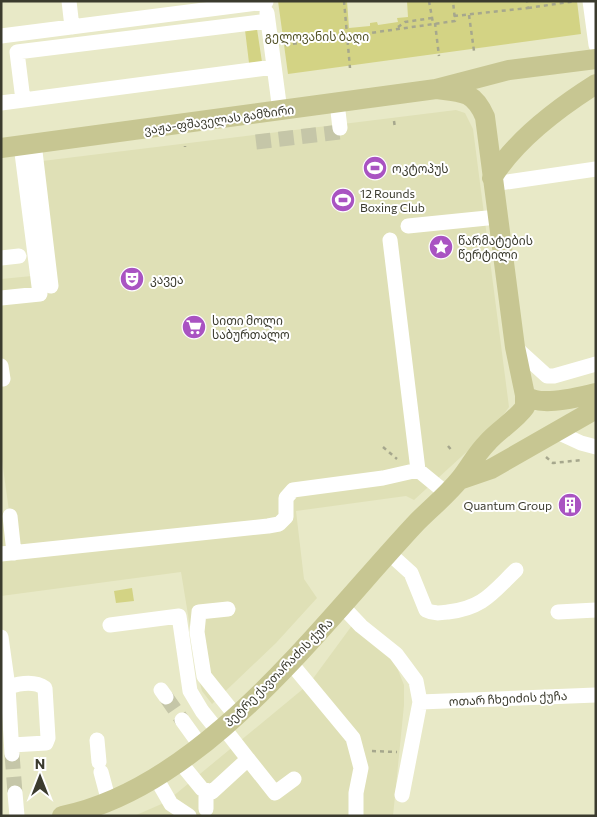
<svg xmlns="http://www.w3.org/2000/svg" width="597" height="817" font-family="Commissioner,'Noto Sans Georgian',sans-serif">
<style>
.built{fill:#dfe0b6}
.green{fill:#d3d384}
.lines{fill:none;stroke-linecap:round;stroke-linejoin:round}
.minor-tunnel{stroke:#c5c6a8;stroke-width:15;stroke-dasharray:15 8;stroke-linecap:butt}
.path{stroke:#a6a78d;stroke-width:2.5;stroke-dasharray:4 4;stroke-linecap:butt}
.minor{stroke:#fff;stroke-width:15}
.major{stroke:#c7c692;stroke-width:20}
.labels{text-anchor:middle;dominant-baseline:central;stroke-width:4;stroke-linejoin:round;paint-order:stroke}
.park-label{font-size:12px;fill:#535327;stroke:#fff}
.street-label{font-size:12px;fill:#3b3b2e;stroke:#fff}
.poi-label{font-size:12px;fill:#3b3b2e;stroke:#fff;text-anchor:start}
</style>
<rect width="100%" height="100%" fill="#e8e9c7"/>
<!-- built -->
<path class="built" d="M456,110l9,3 8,16 36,278 -13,18 -82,75 -8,-4 -110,15 8,68 13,19 -41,45 -64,61 -10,-13 -4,-15 -17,-104 -180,24v-83l8,-2 -8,-58v-174l31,-3 -14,-112z
M356,620l36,35 12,30v20l-11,111h-259l32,-14 143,-118z"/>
<!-- green -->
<path class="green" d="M278,1h69l2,27 21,-2v-3l7,-1 1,3 20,-3 -1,-4 11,-1 -1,-16h170l4,33 -293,40z
M257,29l5,33 -13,1 -4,-33z
M132,588l2,13 -18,2 -2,-12z"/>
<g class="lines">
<!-- minor-tunnel -->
<path class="minor-tunnel" d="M256,142l84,-10v-4
M166,697l16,23
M12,754l3,39"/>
<!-- path -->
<path class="path" d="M344,1l6,67
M429,1l4,22
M528,8l48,-7
M469,15l5,36
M454,16l74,-8 -1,-7
M435,23l4,33
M398,27l7,-5 27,-4
M285,45l170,-24 -2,-20
M394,121l1,7
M185,146v1
M448,446l5,6
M383,447l14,12
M546,457l7,6 29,-3
M372,751l25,1"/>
<!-- minor -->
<path class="minor" d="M69,1l3,26
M590,1l6,44
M267,13l13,98
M1,36l265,-34
M23,100l-6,-48 251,-31
M1,103l273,-36
M337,103l3,25
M34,143l17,143
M493,184l103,-15
M408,226l89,-9
M390,240l28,230 28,23
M1,258l18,-2
M1,298l39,-4 -19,-149
M515,347l32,29h7l42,-12
M1,366l2,13
M555,431l26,12 15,4
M10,516l4,37
M1,554l267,-28 11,-2 7,-7v-19l7,-8 90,-12 35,-8
M390,554l21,19 15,37c8,4 14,3 22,2 35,-4 44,-19 68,-42
M343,607l18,19 35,28 20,27 4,21 -18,93
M228,609l-29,3 -2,20 7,44 32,40
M558,612l38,-2
M110,625l69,-9 11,75 12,20 16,20
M1,637l7,50 4,67
M290,662l63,76 8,30 -5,25v23
M8,687c12,-4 26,-7 37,1l3,50 -2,5 -34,2
M161,690l5,7
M420,702l176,-7
M182,720l18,25
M97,740l2,22
M248,759l27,34 19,-14
M179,761l23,28 10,3 36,-33 -25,-32
M101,772l8,30
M156,778l15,26 18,12
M206,792v17
M15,793l2,23"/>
<!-- major -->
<path class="major" d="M1,148l435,-59 73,-19 87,-11
M492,178c24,-39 66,-70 104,-94
M525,395c14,13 53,2 71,-2
M459,480l32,-11 105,-60
M62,816c143,-29 260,-193 355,-294 14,-14 30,-27 43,-43 9,-11 16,-25 27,-36 11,-13 28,-22 38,-36v-12l-10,-48 -30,-230c-11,-26 -23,-25 -49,-28"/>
</g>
<!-- icons -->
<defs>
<g id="stadium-disc" transform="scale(1.25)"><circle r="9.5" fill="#a953c2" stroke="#fff"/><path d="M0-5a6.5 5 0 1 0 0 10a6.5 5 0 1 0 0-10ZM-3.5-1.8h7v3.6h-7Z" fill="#fff"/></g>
<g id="sight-disc" transform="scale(1.25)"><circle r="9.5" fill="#a953c2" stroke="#fff"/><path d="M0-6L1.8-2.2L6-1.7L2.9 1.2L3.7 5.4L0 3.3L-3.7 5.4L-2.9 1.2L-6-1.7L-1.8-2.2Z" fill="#fff"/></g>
<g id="theatre-disc" transform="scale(1.25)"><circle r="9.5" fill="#a953c2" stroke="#fff"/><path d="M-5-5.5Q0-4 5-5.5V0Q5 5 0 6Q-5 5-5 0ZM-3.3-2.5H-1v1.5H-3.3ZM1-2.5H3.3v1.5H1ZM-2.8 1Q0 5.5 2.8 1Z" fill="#fff"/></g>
<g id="supermarket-disc" transform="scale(1.25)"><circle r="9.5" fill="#a953c2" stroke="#fff"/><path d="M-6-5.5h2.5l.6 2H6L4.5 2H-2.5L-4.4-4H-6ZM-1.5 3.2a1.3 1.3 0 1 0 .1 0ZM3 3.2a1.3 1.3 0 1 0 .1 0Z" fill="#fff"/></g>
<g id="building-disc" transform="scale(1.25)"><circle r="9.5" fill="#a953c2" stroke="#fff"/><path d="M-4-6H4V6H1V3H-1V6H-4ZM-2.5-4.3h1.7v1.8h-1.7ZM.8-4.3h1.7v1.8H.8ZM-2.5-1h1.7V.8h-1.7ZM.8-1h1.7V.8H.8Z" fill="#fff"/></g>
</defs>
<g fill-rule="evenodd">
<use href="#stadium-disc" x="375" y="168"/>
<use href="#stadium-disc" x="343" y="200"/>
<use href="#sight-disc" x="441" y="247"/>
<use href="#theatre-disc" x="132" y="279"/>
<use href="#supermarket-disc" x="194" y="327"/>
<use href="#building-disc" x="570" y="505"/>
</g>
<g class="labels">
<!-- park labels -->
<g class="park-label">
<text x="317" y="36">გელოვანის ბაღი</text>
</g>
<!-- street labels -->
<g class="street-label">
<text transform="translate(219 119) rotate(-8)">ვაჟა-ფშაველას გამზირი</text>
<text transform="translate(278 672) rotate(-45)">პეტრე ქავთარაძის ქუჩა</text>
<text transform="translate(508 698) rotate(-3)">ოთარ ჩხეიძის ქუჩა</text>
</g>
<!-- poi labels -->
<g class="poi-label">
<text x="392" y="168">ოკტოპუს</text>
<text x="360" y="193">12 Rounds<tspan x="360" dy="14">Boxing Club</tspan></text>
<text x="458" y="240">წარმატების<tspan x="458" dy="14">წერტილი</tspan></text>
<text x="150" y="279">კავეა</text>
<text x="212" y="320">სითი მოლი<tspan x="212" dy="14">საბურთალო</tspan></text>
<text x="552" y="505" text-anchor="end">Quantum Group</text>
</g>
</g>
<!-- border -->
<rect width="597" height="817" fill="none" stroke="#3b3b2e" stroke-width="5"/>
<!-- north arrow -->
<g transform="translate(40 777)" stroke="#ffffff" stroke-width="4" paint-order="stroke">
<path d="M0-4L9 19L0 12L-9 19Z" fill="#3b3b2e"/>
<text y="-8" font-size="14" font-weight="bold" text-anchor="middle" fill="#3b3b2e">N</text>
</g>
</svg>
